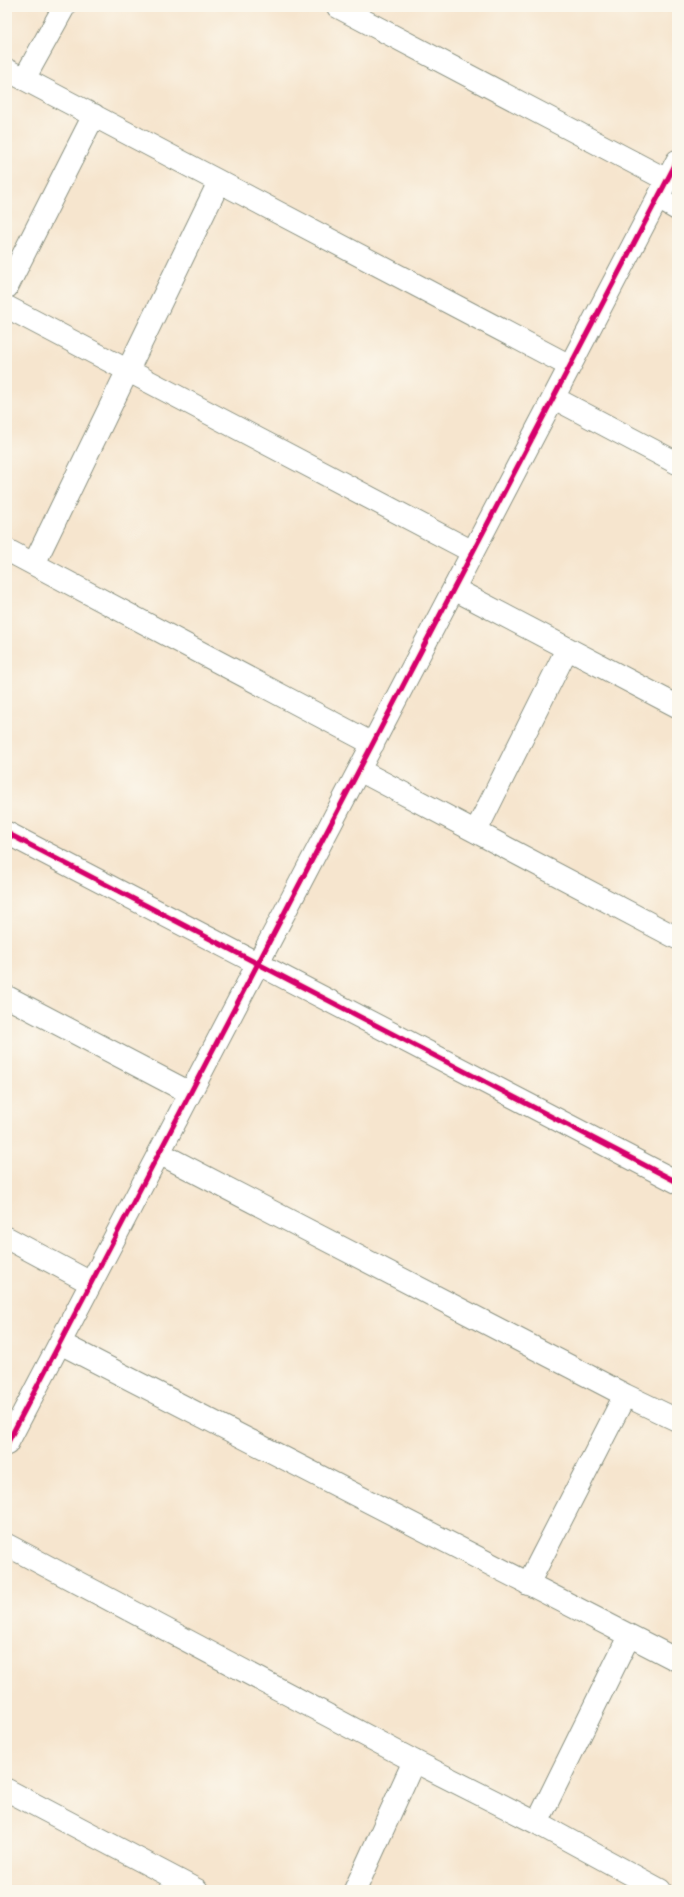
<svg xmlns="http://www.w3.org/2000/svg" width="684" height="1897" font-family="Caveat,sans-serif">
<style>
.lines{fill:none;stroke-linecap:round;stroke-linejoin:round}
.minor-casing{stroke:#8a9181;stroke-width:24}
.minor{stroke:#fff;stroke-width:22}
.cycleway-casing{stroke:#fbf7ec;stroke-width:8}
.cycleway{stroke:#d6006c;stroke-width:5}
</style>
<rect width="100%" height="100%" fill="#fbf7ec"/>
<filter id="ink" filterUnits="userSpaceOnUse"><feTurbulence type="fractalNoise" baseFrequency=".025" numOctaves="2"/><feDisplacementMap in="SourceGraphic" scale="8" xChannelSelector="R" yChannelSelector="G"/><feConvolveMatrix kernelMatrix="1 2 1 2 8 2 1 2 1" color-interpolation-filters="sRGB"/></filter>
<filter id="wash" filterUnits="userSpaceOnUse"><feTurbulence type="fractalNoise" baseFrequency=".012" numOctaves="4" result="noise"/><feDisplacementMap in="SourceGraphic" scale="16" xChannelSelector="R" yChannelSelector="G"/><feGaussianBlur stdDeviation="0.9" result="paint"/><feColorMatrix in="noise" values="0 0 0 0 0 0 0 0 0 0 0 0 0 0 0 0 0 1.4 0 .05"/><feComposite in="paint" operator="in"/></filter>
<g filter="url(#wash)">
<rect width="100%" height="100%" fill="#f6e5ce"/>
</g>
<g filter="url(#ink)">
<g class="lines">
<!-- minor casing -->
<g class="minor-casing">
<path id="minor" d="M338,7l329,173
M7,70l563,296
M24,79l40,-72
M658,198l19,11
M7,287l87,-172
M7,307l466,245
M554,398l123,65
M7,550l366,194
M34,564l185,-382
M454,589l223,117
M359,770l318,168
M476,831l91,-182
M7,833l670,349
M7,997l183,96
M159,1153l466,242 52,25
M7,1238l84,45
M60,1343l617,317
M7,1444l670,-1283
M7,1545l407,216 123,62 123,67
M528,1584l97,-189
M7,1790l190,100
M537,1823l92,-187
M355,1890l59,-129"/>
</g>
<!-- minor -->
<use href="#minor" class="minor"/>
<!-- cycleway casing -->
<g class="cycleway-casing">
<path id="cycleway" d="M7,833l670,349
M7,1444l670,-1283"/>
</g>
<!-- cycleway -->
<use href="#cycleway" class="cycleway"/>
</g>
</g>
<!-- margin -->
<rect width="684" height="1897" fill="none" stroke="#fbf7ec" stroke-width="24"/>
</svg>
